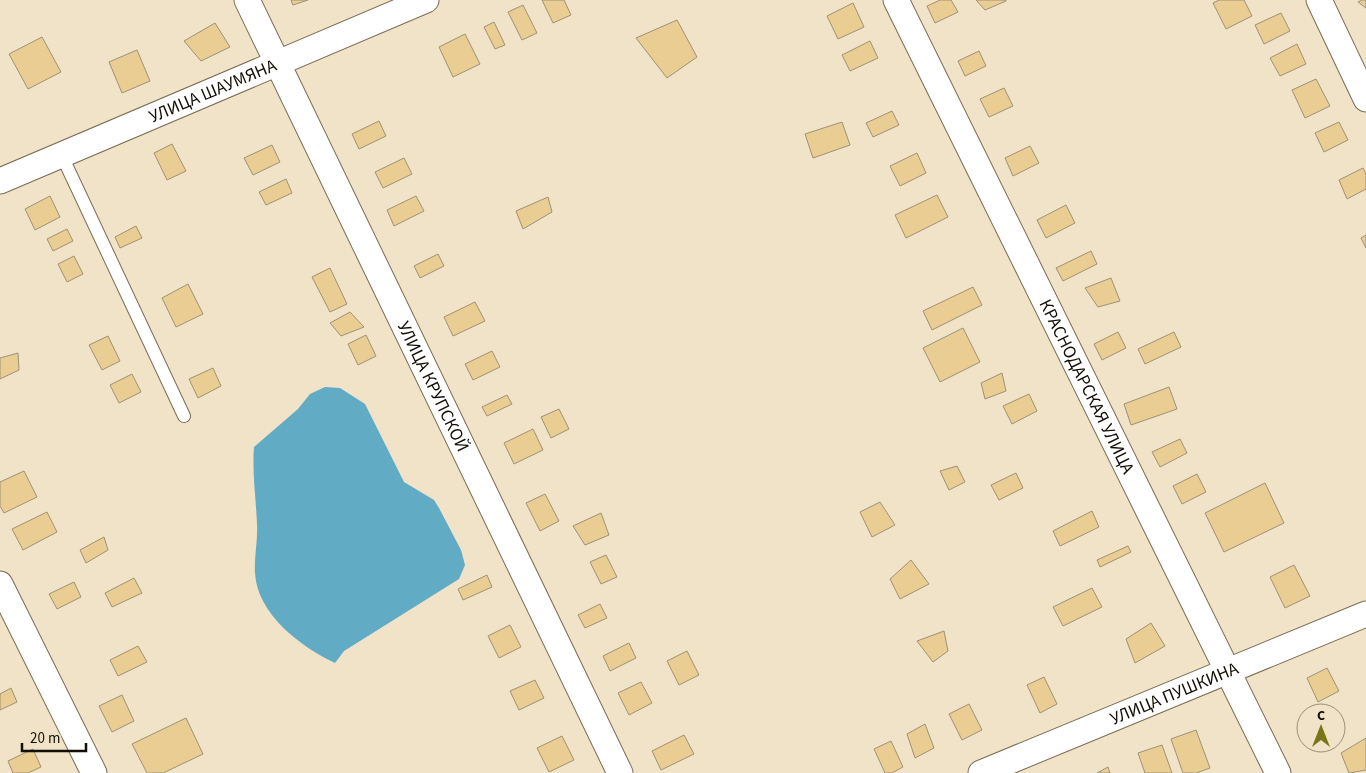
<svg xmlns="http://www.w3.org/2000/svg" width="1366" height="773" font-family="'Source Sans 3',sans-serif">
<style>
.water{fill:#61abc4}
.building{fill:#e9cd92;stroke:#9e9177}
.lines{fill:none;stroke-linecap:round;stroke-linejoin:round}
.service-casing{stroke:#786c53;stroke-width:14}
.minor-casing{stroke:#786c53;stroke-width:27}
.service{stroke:#fff;stroke-width:12}
.minor{stroke:#fff;stroke-width:25}
.labels{text-anchor:middle;dominant-baseline:central;stroke-width:5;stroke-linejoin:round;paint-order:stroke}
.street-label{font-size:18px;fill:#130f06;stroke:#f0e3c7}
</style>
<rect width="100%" height="100%" fill="#f0e3c7"/>
<!-- water -->
<path class="water" d="M325,387l15,1 25,16 39,78 30,18 5,8 22,42 4,15 -6,14 -115,72 -9,12c-34,-16 -78,-49 -80,-90 -1,-16 3,-33 2,-49 -1,-25 -5,-52 -3,-77l44,-38 12,-15z"/>
<!-- building -->
<path class="building" d="M291,0h17l-15,5z
M542,0h22l7,15 -18,8z
M940,0h11l7,12 -23,11 -8,-17z
M976,0h30v1l-21,9z
M1219,0h25l8,16 -26,13 -13,-26z
M1362,0h4v8l-8,-6z
M853,3l11,24 -26,12 -11,-23z
M523,5l14,28 -15,7 -14,-28z
M1281,13l9,18 -26,13 -9,-19z
M677,20l20,37 -30,21 -31,-40z
M494,22l11,23 -10,4 -11,-22z
M215,23l15,24 -29,14 -17,-20z
M465,34l15,30 -27,13 -14,-30z
M42,37l19,35 -33,17 -19,-35z
M870,41l8,17 -28,13 -8,-16z
M1297,44l9,20 -26,12 -10,-18z
M137,50l13,31 -28,12 -13,-31z
M979,51l7,15 -21,10 -7,-15z
M1316,79l14,27 -25,12 -13,-28z
M1004,88l9,18 -24,11 -9,-18z
M892,111l7,14 -26,12 -7,-14z
M379,121l7,15 -27,13 -7,-15z
M842,122l8,23 -37,13 -8,-24z
M1339,122l9,18 -24,12 -9,-19z
M172,144l14,27 -19,9 -13,-27z
M272,145l8,17 -27,13 -9,-17z
M1030,146l9,17 -26,13 -8,-18z
M917,153l9,20 -26,13 -10,-20z
M404,158l8,16 -29,14 -8,-16z
M1363,168l3,6v15l-19,10 -8,-19z
M286,179l6,14 -26,12 -7,-13z
M937,195l11,22 -42,21 -11,-23z
M50,196l10,21 -25,13 -10,-21z
M416,196l8,15 -30,15 -7,-16z
M548,197l4,15 -29,17 -7,-18z
M1066,205l9,18 -29,15 -9,-18z
M136,226l6,12 -22,10 -5,-11z
M67,229l6,12 -20,10 -6,-12z
M1366,235v13l-5,-10z
M1091,251l6,13 -34,17 -7,-13z
M438,254l6,12 -24,12 -6,-12z
M74,256l9,18 -16,8 -9,-18z
M330,268l17,36 -17,8 -18,-35z
M1111,278l9,23 -22,6 -13,-19z
M188,284l15,30 -27,13 -14,-29z
M973,287l9,18 -50,25 -9,-19z
M475,302l10,19 -32,15 -9,-19z
M350,312l14,15 -23,9 -11,-13z
M963,328l17,34 -40,20 -17,-34z
M1118,332l8,16 -24,12 -8,-16z
M1174,332l7,15 -36,17 -7,-15z
M366,335l10,21 -18,9 -10,-21z
M108,336l12,25 -18,9 -13,-25z
M492,351l8,16 -27,13 -8,-16z
M18,353l1,17 -19,9v-21z
M213,368l8,18 -23,12 -9,-19z
M1002,373l4,18 -21,8 -4,-16z
M132,374l9,18 -22,11 -9,-18z
M1169,387l8,22 -46,16 -7,-21z
M1029,394l8,17 -25,13 -9,-18z
M507,395l5,9 -25,12 -5,-9z
M559,409l10,20 -18,9 -10,-21z
M533,429l10,21 -29,14 -10,-21z
M1180,439l7,14 -27,14 -8,-15z
M957,466l8,16 -16,8 -9,-19z
M24,471l13,26 -33,16 -4,-7v-24z
M1016,473l7,15 -24,12 -8,-15z
M1197,474l9,18 -24,12 -9,-18z
M1265,483l19,40 -60,29 -19,-39z
M545,494l14,27 -19,10 -14,-28z
M880,502l15,23 -23,12 -12,-25z
M1092,511l7,16 -39,19 -7,-15z
M47,512l10,20 -34,18 -11,-21z
M601,513l8,22 -24,10 -12,-19z
M104,537l4,13 -22,13 -6,-13z
M1128,546l3,6 -31,15 -3,-7z
M606,555l11,22 -16,7 -11,-22z
M911,560l18,24 -29,15 -10,-20z
M1294,565l16,31 -25,12 -15,-31z
M487,575l5,12 -29,13 -5,-11z
M134,578l8,15 -30,14 -7,-14z
M74,582l7,15 -24,12 -8,-15z
M1092,588l10,19 -39,19 -10,-19z
M600,604l7,14 -22,10 -7,-13z
M1151,623l14,23 -30,17 -9,-24z
M510,625l11,22 -22,11 -11,-22z
M944,631l4,20 -15,11 -16,-21z
M629,643l7,15 -26,13 -7,-15z
M138,646l9,16 -29,14 -8,-16z
M687,651l12,24 -20,10 -12,-24z
M1327,668l12,23 -21,11 -11,-24z
M1044,677l13,27 -17,9 -13,-28z
M535,680l9,18 -25,12 -9,-19z
M641,682l11,21 -23,12 -11,-22z
M11,688l6,14 -17,8v-16z
M122,695l12,26 -22,11 -13,-26z
M969,704l13,26 -20,10 -13,-26z
M186,718l17,36 -40,19h-16l-15,-29z
M925,724l9,24 -19,10 -8,-24z
M1196,730l14,38 -14,5h-13l-12,-34z
M684,735l10,19 -33,16 -9,-19z
M562,736l12,24 -25,12 -12,-24z
M1366,738v32l-17,3 -8,-20z
M891,741l12,26 -11,6h-7l-11,-24z
M1162,745l10,28h-27l-7,-20z
M33,749l8,18 -13,6h-15l-5,-12z
M1108,767l2,6h-13z"/>
<g class="lines">
<!-- service casing -->
<g class="service-casing">
<path id="service" d="M62,156l122,260"/>
</g>
<!-- minor casing -->
<g class="minor-casing">
<g id="minor">
<path id="s1" d="M247,0l373,773"/>
<path id="s2" d="M896,0l382,773"/>
<path d="M1319,0l47,99"/>
<path id="s3" d="M0,181l426,-181"/>
<path d="M0,584l94,189"/>
<path id="s4" d="M981,773l385,-159"/>
</g>
</g>
<!-- service -->
<use href="#service" class="service"/>
<!-- minor -->
<use href="#minor" class="minor"/>
</g>
<g class="labels">
<!-- street labels -->
<g class="street-label">
<text stroke="none"><textPath href="#s3" startOffset="231">УЛИЦА ШАУМЯНА</textPath></text>
<text stroke="none"><textPath href="#s1" startOffset="429">УЛИЦА КРУПСКОЙ</textPath></text>
<text stroke="none"><textPath href="#s2" startOffset="431">КРАСНОДАРСКАЯ УЛИЦА</textPath></text>
<text stroke="none"><textPath href="#s4" startOffset="209">УЛИЦА ПУШКИНА</textPath></text>
</g>
</g>
<!-- north arrow -->
<g transform="translate(1321 728)"><circle r="24" fill="#f0e3c7" stroke="#988e7a"/>
<path d="M0-4L9 19L0 12L-9 19Z" fill="#787418"/>
<text y="-8" font-size="14" font-weight="bold" text-anchor="middle" fill="#130f06">С</text>
</g>
<!-- scale -->
<path d="M22 743v8h64v-8" fill="none" stroke="#130f06" stroke-width="2.5"/>
<text x="30" y="743" font-size="15" fill="#130f06" stroke="#f0e3c7" stroke-width="4" paint-order="stroke">20 m</text>
</svg>
